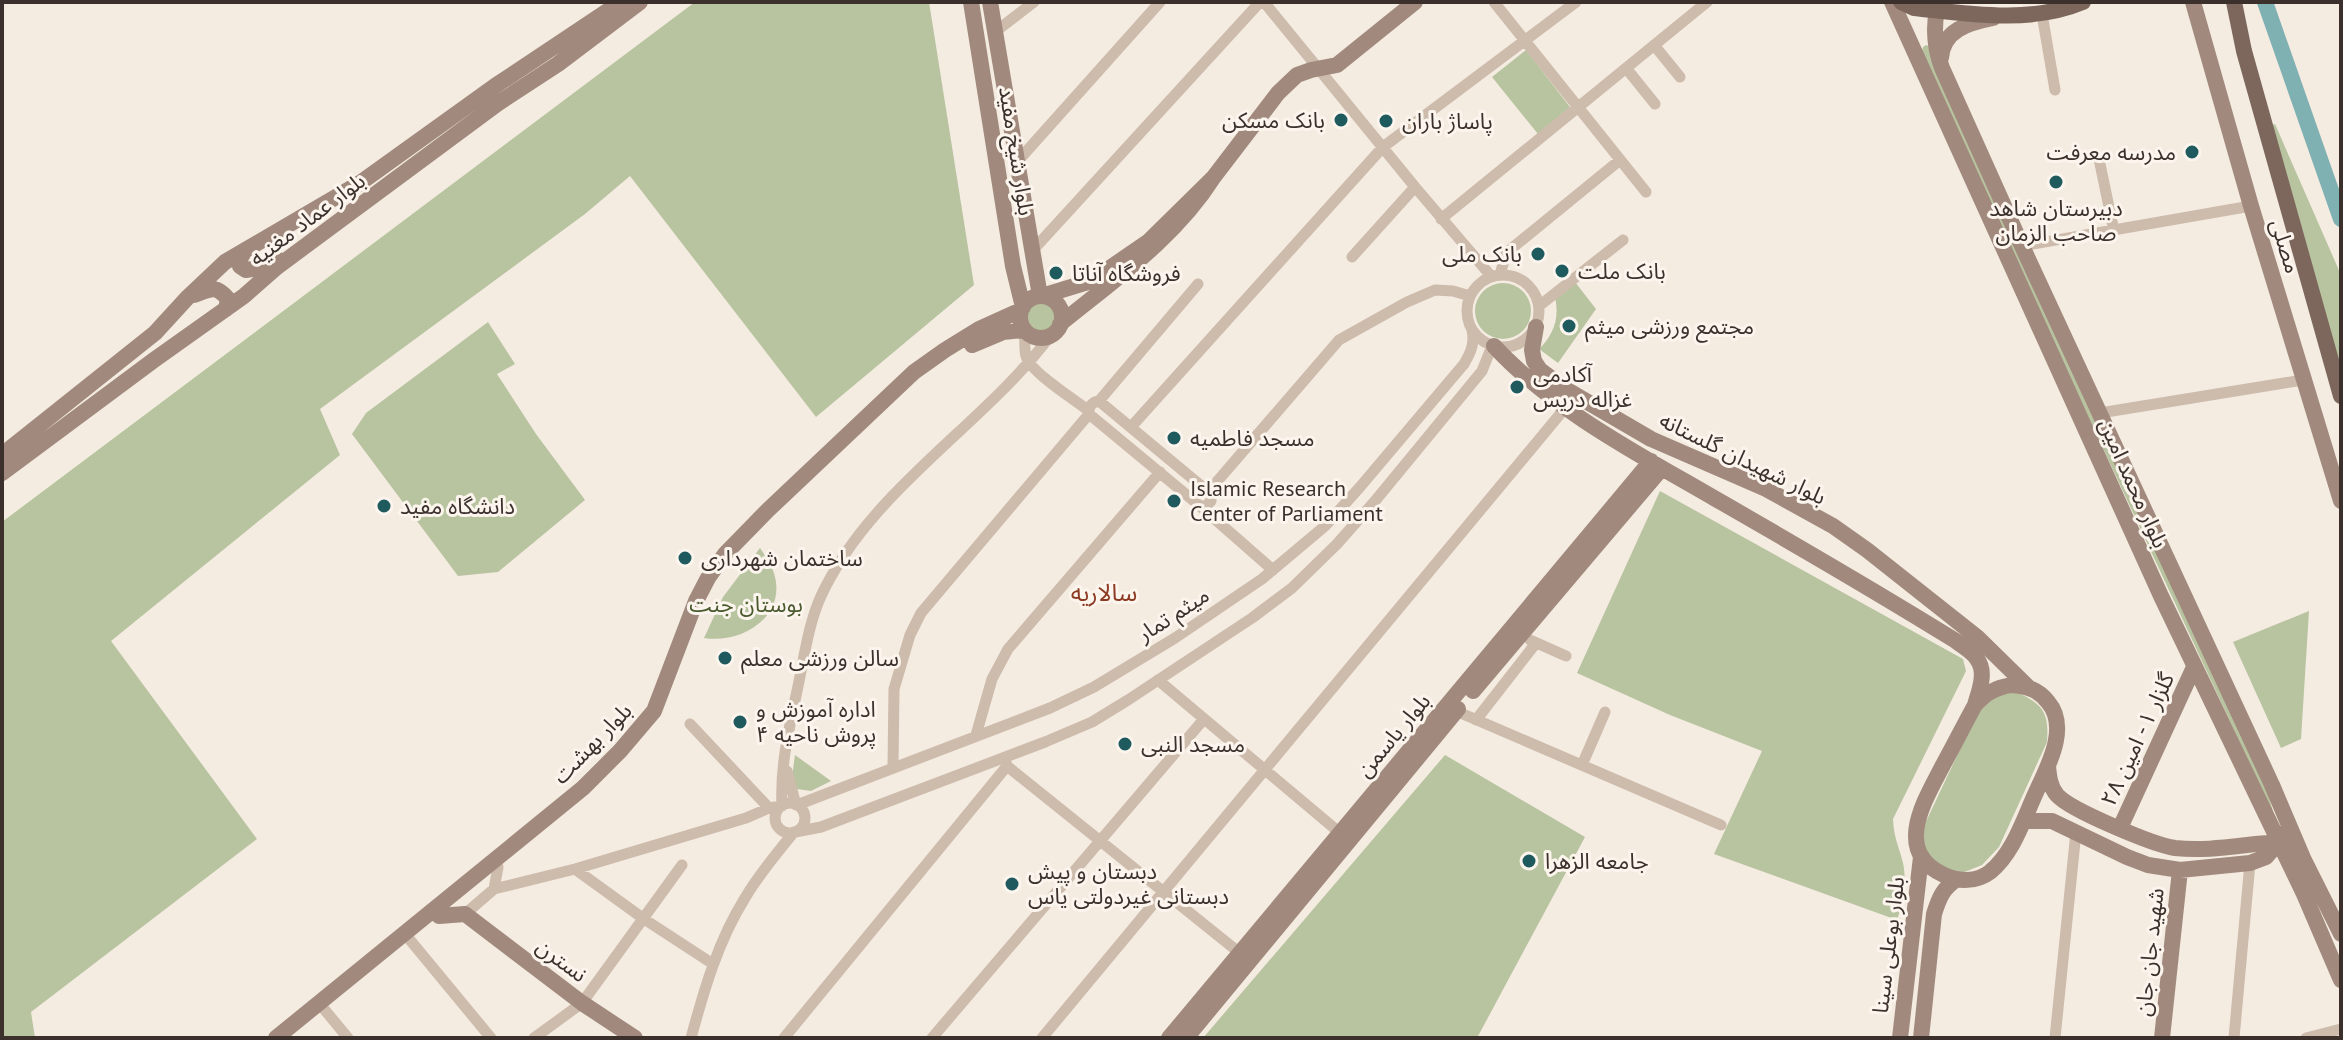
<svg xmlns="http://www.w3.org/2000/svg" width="2343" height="1040" font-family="'PT Sans','Noto Sans Arabic',sans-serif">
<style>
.green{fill:#b8c4a0}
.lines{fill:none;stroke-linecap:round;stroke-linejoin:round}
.river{stroke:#7fb0b2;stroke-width:16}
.street{stroke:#cdbbac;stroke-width:11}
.secondary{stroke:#a18a7d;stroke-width:16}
.primary{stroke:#7d675c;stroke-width:16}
.poi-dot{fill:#1f5a5e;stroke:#fbf5ee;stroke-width:3}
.labels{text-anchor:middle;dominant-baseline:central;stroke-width:6;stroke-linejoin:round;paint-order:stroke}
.poi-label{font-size:22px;fill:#3b302b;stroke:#fbf5ee;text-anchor:start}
.street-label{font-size:22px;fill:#3b302b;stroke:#fbf5ee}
.park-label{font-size:22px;fill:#4a5a2e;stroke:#fbf5ee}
.neighbourhood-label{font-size:24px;fill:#8c3b22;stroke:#fbf5ee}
</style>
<rect width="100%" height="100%" fill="#f4ebe1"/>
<!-- green -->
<path class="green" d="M695,2h234l45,283 -158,132 -186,-241 -45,38 -265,195 20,46 -229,186 146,198 -226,173 4,26h-33v-516z
M1926,45l3,1 340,750 5,20 -239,-514 -113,-251 1,-4z
M1526,50l44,57 -32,27 -46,-57z
M2275,124l66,151v106l-73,-254z
M1575,282l21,27 -38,54 -19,-14c14,-13 21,-31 16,-51z
M1475 311a28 28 0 1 1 56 0a28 28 0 1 1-56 0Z
M1026 317a15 15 0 1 1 30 0a15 15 0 1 1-30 0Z
M488,322l27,42 -18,10 39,60 49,66 -87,72 -40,4 -106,-142 14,-21z
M1660,491l303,168 3,12 -73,148c1,20 6,27 10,44 4,19 0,40 -6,57l-183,-66 48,-103 -92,-36 -93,-42z
M760,548c6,9 13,19 15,29 10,41 -35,67 -71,61l19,-41z
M2309,611l-8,128 -20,9 -48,-106z
M2016,692c28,12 33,21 31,50l-48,105 -17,18 -20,8 -17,-4 -16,-13 -6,-12 -1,-14 57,-121 22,-15z
M795,755l36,26 -20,10 -14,-2 -5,-12z
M1445,755l140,82 -108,201h-274z"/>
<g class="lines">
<!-- river -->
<path class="river" d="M2265,2l76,217"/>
<!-- street -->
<path class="street" d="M1264,2l151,185 76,89
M1494,2l152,190
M2042,14l13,76
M995,32l39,-30
M1654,45l26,32
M1626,68l29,36
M2099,159l15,72
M1017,162l143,-160
M1441,219l266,-217
M2022,246l229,-40
M1033,250l227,-248
M1352,257l63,-70
M1467 311a36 36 0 1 1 72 0a36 36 0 1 1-72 0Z
M1500,275l6,-22 114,-93
M1539,306l84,-66
M1025,330c0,8 -1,19 1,26 4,16 49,44 63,55
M1099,401l99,-117
M2100,413l203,-33
M1131,427l252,-280 193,-145
M1208,492l131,-152 68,-38 28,-12 18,1 17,5
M1200,506l73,64
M1530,640l36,16
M1158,680l182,153
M1456,711l265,114
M1476,720l60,-77
M690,724l79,84
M976,735l16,-56 16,-30 152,-177
M1005,759l2,7 234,188
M1582,765l23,-53
M893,767l1,-78 16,-54 11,-22 168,-199c-1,-7 3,-12 10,-13l112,93v7l-5,5h-6l-111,-92
M787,771l9,34
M775 818a15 15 0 1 1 30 0a15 15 0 1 1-30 0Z
M797,805l253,-97 44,-21 81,-49 87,-59 63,-53 35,-39 104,-123c7,-12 11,-21 8,-34
M782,806c-2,-40 7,-77 15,-115 7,-32 11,-66 24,-95 50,-107 161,-169 230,-261
M795,832l26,-5 224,-85 47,-20 36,-22 124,-82 40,-30 45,-44 38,-43 107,-130 10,-25
M575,869l69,50 69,45
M494,889l4,-22
M465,914l29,-25 81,-20 171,-51 23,-10 12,-2
M410,940l81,98
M324,1009l24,29
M534,1038l48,-35 100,-138
M691,1038c13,-48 27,-97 54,-140 14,-24 32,-45 49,-66
M784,1038l223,-272
M932,1038l272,-319
M1042,1038l524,-631
M2055,1038l21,-206
M2234,1038l16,-175
M2306,1038l35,-9"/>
<!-- secondary -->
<path class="secondary" d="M971,2l42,264 10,41
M990,2l50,294
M1892,2l269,594 143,298 37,86
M2193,2l58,204 90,295
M1937,10c-4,20 -2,39 5,58l80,178 250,539 31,73 38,76
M1941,58c2,-28 27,-35 52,-40
M1213,178l65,-85 19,-18 14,-5 26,-5 78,-63
M245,250l-5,9v7l6,4 13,-2 20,-8
M194,295c17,-6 21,-11 34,4l-2,10
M1042,296l49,-15 58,-40 64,-63c-38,60 -99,102 -153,146
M1020 317a21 21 0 1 1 42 0a21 21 0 1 1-42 0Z
M1536,327l-4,23 2,11 6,9 27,20 84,49 115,50 67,37 34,24 110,87 51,50
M972,345l31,-13 21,-2
M1494,346c59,64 146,109 220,152 82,47 163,94 242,143 6,5 17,11 21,18 10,13 2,32 -2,46
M2,455l153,-122 33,-36 37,-35 135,-79 135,-97 126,-84
M2,473l152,-113 90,-64 33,-29 220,-163 61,-40 82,-62
M2011,685c15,1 27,4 37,17 23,27 -3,69 -15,97 -11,25 -21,55 -43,73 -13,10 -32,10 -46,3 -52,-24 -19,-75 -1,-110 11,-20 21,-40 32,-60 11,-12 20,-17 36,-20z
M1473,691l189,-223
M2048,766c1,10 2,21 9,29 13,15 97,50 118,53 34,4 70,-4 104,-6l7,2
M2024,821h28l75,36 21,8 32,5 70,-7 16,-6 13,-15 3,-8
M2120,828l74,-161
M439,916l26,-2 117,89 53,35
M276,1038l307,-250 37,-37 34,-40 42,-110 12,-23 17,-24 43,-44 146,-138 31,-22 34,-21 42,-19
M1169,1038l482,-577
M1186,1038l272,-329
M1900,1038l21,-181
M1921,1038l13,-124c5,-16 9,-26 23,-35
M2162,1038l18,-168"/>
<!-- primary -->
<path class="primary" d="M1901,2l13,6c55,6 117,16 169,-6
M2234,2l10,49 97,345"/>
</g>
<!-- markers -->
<g class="poi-dot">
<circle cx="1341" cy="120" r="8"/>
<circle cx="1386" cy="121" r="8"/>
<circle cx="2192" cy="152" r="8"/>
<circle cx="2056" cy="182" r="8"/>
<circle cx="1538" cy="254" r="8"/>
<circle cx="1562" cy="271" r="8"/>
<circle cx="1056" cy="273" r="8"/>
<circle cx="1569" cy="326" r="8"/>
<circle cx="1517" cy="387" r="8"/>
<circle cx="1174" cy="438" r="8"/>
<circle cx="1174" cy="501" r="8"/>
<circle cx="384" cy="506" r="8"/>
<circle cx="685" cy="558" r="8"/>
<circle cx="725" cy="658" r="8"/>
<circle cx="740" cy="722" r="8"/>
<circle cx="1125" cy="744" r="8"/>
<circle cx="1529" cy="861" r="8"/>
<circle cx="1012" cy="884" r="8"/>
</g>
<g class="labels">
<!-- poi labels -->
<g class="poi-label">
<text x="1325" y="120" text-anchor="end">بانک مسکن</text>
<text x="1402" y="121">پاساژ باران</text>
<text x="2176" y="152" text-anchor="end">مدرسه معرفت</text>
<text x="2056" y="208" text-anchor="middle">دبیرستان شاهد<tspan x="2056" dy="25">صاحب الزمان</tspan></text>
<text x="1522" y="254" text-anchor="end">بانک ملی</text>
<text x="1578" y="271">بانک ملت</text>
<text x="1072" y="273">فروشگاه آناتا</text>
<text x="1585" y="326">مجتمع ورزشی میثم</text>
<text x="1533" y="374">آکادمی<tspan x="1533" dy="25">غزاله دریس</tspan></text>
<text x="1190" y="438">مسجد فاطمیه</text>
<text x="1190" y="488">Islamic Research<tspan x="1190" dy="25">Center of Parliament</tspan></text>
<text x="400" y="506">دانشگاه مفید</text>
<text x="701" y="558">ساختمان شهرداری</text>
<text x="741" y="658">سالن ورزشی معلم</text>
<text x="756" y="709">اداره آموزش و<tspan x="756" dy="25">پروش ناحیه ۴</tspan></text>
<text x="1141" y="744">مسجد النبی</text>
<text x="1545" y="861">جامعه الزهرا</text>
<text x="1028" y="871">دبستان و پیش<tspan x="1028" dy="25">دبستانی غیردولتی یاس</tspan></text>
</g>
<!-- street labels -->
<g class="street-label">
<text transform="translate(1017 151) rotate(81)">بلوار شیخ مفید</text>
<text transform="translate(307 219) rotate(-37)">بلوار عماد مغنیه</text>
<text transform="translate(2286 246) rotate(73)">مصلی</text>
<text transform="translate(1743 458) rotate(26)">بلوار شهیدان گلستانه</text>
<text transform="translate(2134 483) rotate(66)">بلوار محمد امین</text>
<text transform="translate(1173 614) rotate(-33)">میثم تمار</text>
<text transform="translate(1393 735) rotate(-50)">بلوار یاسمن</text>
<text transform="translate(2137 739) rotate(-65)">گلزار ۱ - امین ۲۸</text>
<text transform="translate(592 743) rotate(-46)">بلوار بهشت</text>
<text transform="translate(1888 945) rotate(-83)">بلوار بوعلی سینا</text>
<text transform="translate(2149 952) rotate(-84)">شهید جان جان</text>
<text transform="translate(562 960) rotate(37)">نسترن</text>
</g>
<!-- park labels -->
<g class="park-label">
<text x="746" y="604">بوستان جنت</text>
</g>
<!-- neighbourhood labels -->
<g class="neighbourhood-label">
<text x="1104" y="592">سالاریه</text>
</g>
</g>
<!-- border -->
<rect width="2343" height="1040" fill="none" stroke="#3b302b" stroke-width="8"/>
</svg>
